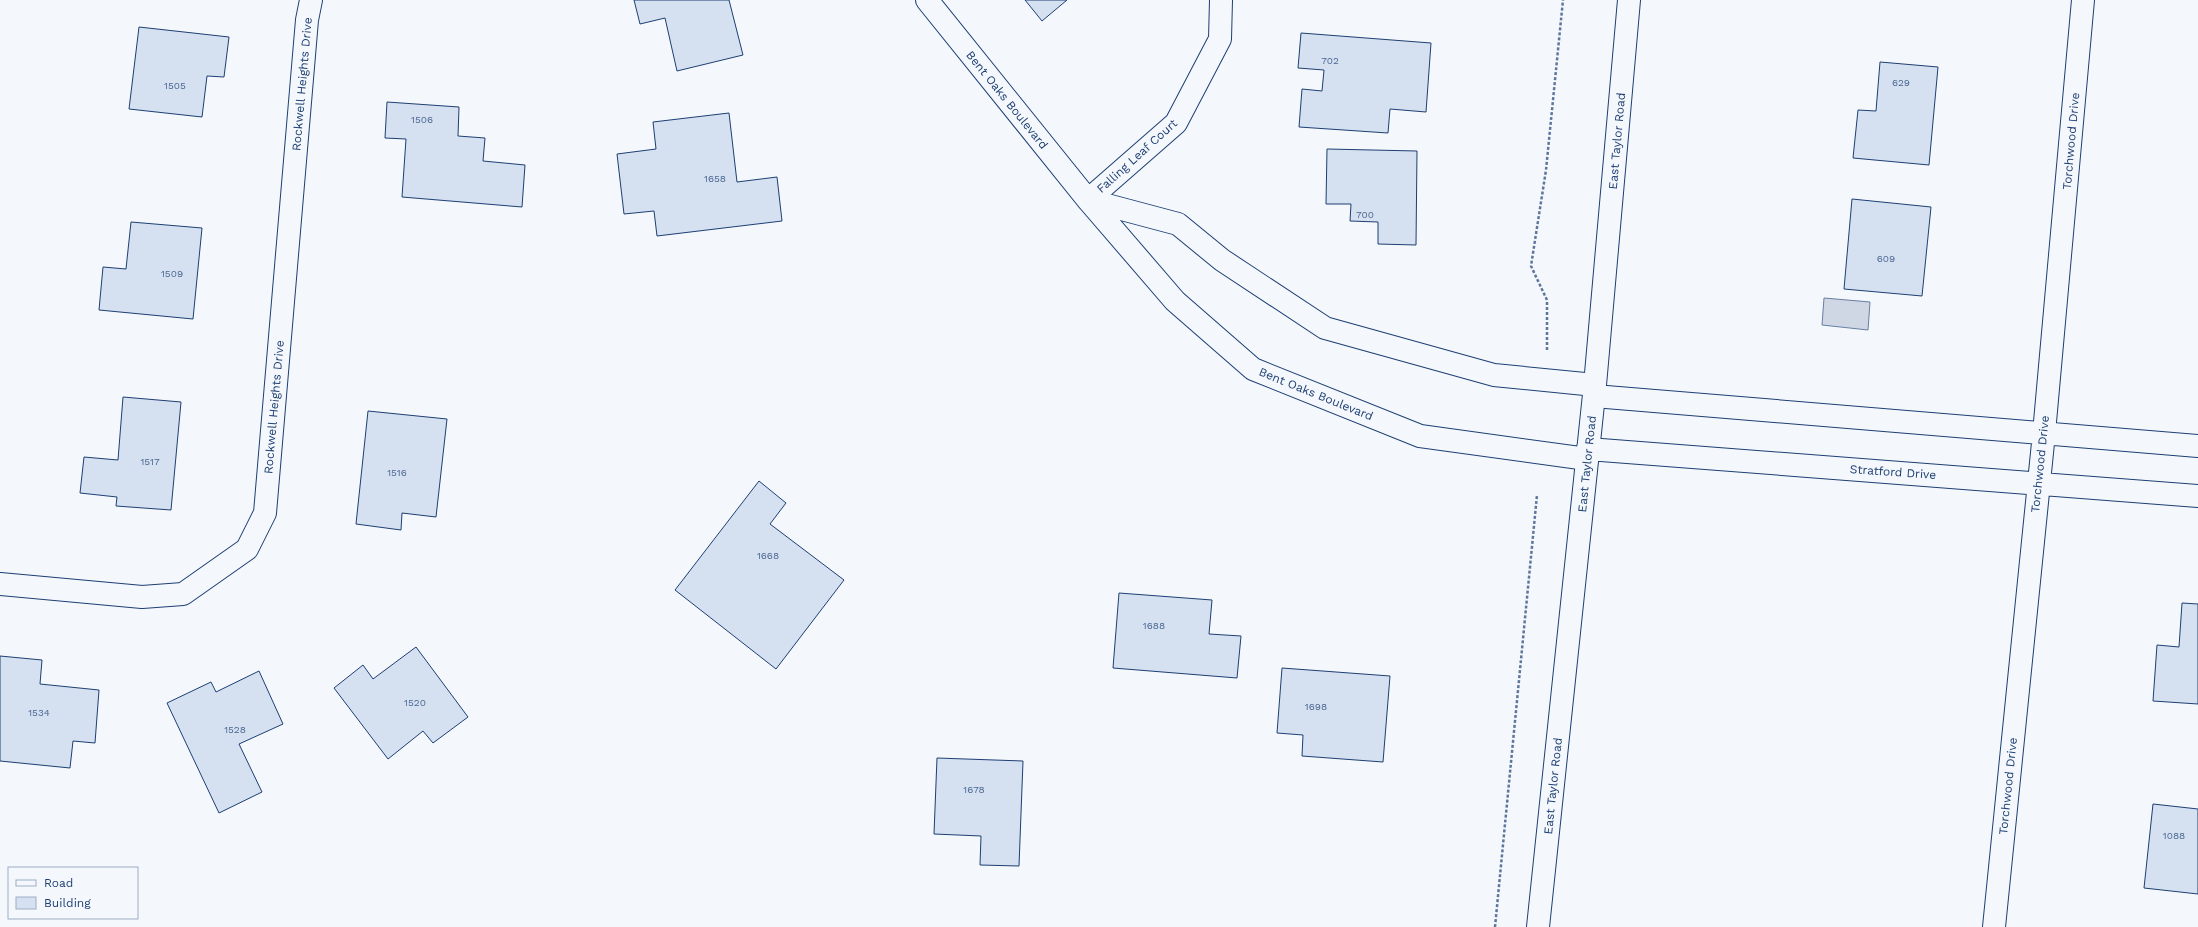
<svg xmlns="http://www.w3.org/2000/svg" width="2198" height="927" font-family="'Work Sans',sans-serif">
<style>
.water{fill:#cfd7e4;stroke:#687fa3}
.building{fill:#d5e0f0;stroke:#1d3f73}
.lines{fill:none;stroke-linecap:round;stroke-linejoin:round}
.street-casing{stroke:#1d3f73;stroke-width:24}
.secondary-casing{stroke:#1d3f73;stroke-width:24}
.path{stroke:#5e769c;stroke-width:2.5;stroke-dasharray:3 2;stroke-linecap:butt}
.street{stroke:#f4f7fb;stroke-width:22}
.secondary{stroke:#f4f7fb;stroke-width:22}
.labels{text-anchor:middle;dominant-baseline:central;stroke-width:3;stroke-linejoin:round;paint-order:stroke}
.number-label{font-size:10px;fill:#4b6792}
.street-label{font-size:12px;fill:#1d3f73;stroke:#f4f7fb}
</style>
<rect width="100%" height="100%" fill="#f4f7fb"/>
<!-- water -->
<path class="water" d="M1824,298l46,4 -2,28 -46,-5z"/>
<!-- building -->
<path class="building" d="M634,0h95l14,55 -66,16 -12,-53 -25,6z
M1025,0h42l-25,21z
M139,27l90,10 -5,40 -17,-1 -5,41 -73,-8z
M1301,33l130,10 -5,69 -36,-3 -2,24 -89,-6 3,-38 20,2 2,-21 -26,-2z
M1880,62l58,5 -9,98 -76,-7 5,-48 18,1z
M387,102l72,5 -1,29 27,2 -2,23 42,4 -3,42 -120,-10 4,-58 -21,-1z
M729,113l8,69 40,-5 5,44 -125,15 -3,-25 -30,3 -7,-60 39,-5 -3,-27z
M1327,149l90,2 -1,94 -38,-1v-22l-28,-1 1,-17h-25z
M1852,199l79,8 -9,89 -78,-7z
M131,222l71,6 -9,91 -94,-9 4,-43 23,2z
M123,397l58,5 -10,108 -55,-4 1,-9 -37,-4 4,-36 34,3z
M368,411l79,8 -11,98 -34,-4 -1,17 -45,-6z
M759,481l27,22 -16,21 74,56 -68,89 -101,-79z
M1119,593l93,7 -3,34 32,2 -4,42 -124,-10z
M2182,603l16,1v100l-45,-3 4,-56 22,2z
M416,647l52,70 -35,26 -10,-12 -35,28 -54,-71 29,-23 10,14z
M0,656l42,4 -2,24 59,6 -4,53 -22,-2 -3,27 -70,-7z
M1282,668l108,8 -7,86 -81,-6 1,-21 -26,-2z
M259,671l24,53 -44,20 23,48 -43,21 -52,-110 44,-21 5,10z
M937,758l86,3 -4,105 -39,-1 1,-29 -47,-2z
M2153,804l45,5v85l-54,-6z"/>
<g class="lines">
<!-- street casing -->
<g class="street-casing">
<path id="street" d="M927,0l161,200 87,101 78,68 167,67 167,23
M1088,200l90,24 44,36 103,68 169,47 101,10
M1088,200l88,-77 44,-84 1,-39
M1594,396l604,50
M1588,449l610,47
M0,584l142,13 41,-3 64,-45 18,-36 42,-493 4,-20
M1994,927l50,-494 39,-433"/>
</g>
<!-- secondary casing -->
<g class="secondary-casing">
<path id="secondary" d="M1538,927l57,-542 34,-385"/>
</g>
<!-- path -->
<path class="path" d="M1547,350v-50l-16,-34 15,-96 17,-170
M1495,927l42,-432"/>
<!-- street -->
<use href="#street" class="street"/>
<!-- secondary -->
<use href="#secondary" class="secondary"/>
</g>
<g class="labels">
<!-- number labels -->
<g class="number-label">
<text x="1330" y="60">702</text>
<text x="1901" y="82">629</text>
<text x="175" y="85">1505</text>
<text x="422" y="119">1506</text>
<text x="715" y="178">1658</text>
<text x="1365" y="214">700</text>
<text x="1886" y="258">609</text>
<text x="172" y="273">1509</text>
<text x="150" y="461">1517</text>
<text x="397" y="472">1516</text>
<text x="768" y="555">1668</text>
<text x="1154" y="625">1688</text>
<text x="415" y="702">1520</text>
<text x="1316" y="706">1698</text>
<text x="39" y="712">1534</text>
<text x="235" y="729">1528</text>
<text x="974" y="789">1678</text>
<text x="2174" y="835">1088</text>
</g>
<!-- street labels -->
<g class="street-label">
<text transform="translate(302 84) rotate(-85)">Rockwell Heights Drive</text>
<text transform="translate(1007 100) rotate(51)">Bent Oaks Boulevard</text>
<text transform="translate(1617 141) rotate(-85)">East Taylor Road</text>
<text transform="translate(2071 141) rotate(-85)">Torchwood Drive</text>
<text transform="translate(1137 156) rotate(-42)">Falling Leaf Court</text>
<text transform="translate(1316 394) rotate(22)">Bent Oaks Boulevard</text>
<text transform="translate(274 407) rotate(-85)">Rockwell Heights Drive</text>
<text transform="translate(1587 464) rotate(-84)">East Taylor Road</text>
<text transform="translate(2040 464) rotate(-84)">Torchwood Drive</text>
<text transform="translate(1893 472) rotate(4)">Stratford Drive</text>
<text transform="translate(1553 786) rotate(-84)">East Taylor Road</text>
<text transform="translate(2008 786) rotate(-84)">Torchwood Drive</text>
</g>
</g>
<!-- legend -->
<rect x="8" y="867" width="130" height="52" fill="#f4f7fb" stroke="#9eadc5"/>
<rect x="16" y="880" width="20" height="6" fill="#f4f7fb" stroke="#9eadc5"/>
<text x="44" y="887" font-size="12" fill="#1d3f73">Road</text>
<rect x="16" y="897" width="20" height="12" fill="#d5e0f0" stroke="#9eadc5"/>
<text x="44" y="907" font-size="12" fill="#1d3f73">Building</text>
</svg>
